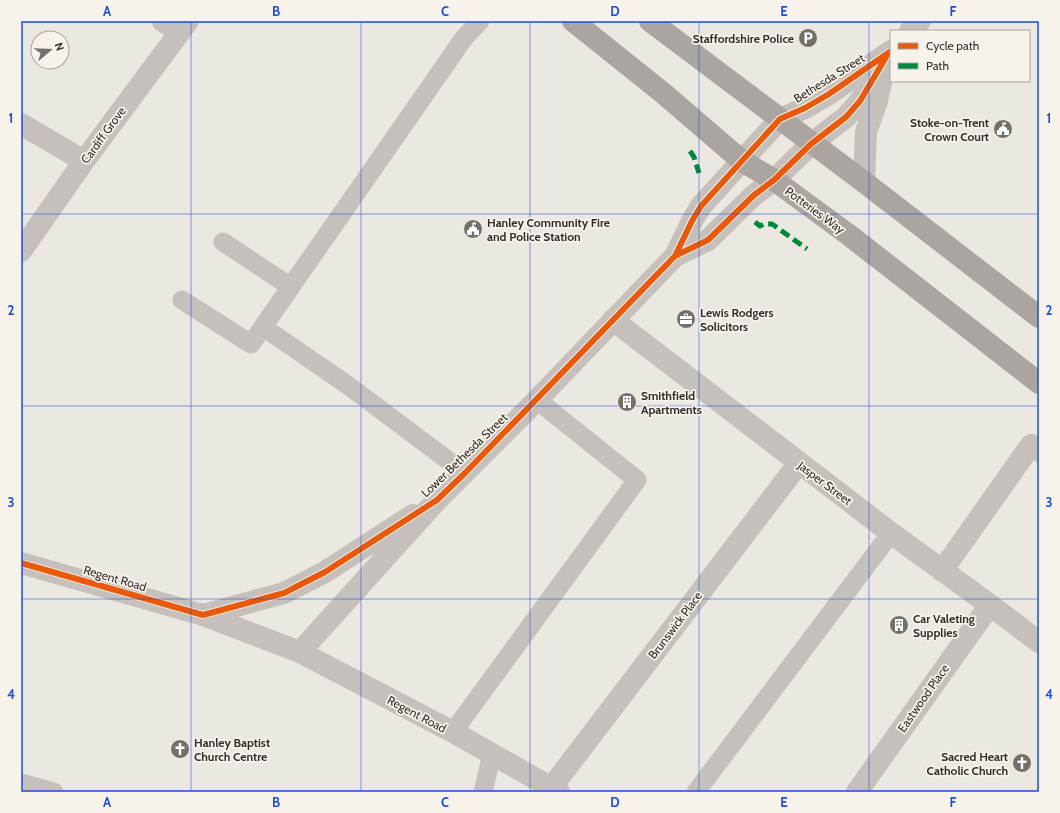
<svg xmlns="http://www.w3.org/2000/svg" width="1060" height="813" font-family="Cabin,sans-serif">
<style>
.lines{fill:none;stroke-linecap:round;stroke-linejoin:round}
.service{stroke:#c5c0bb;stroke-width:19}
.minor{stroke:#c5c0bb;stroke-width:22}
.tertiary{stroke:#c5c0bb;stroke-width:22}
.primary{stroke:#aaa5a0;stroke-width:22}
.quiet{stroke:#00873e;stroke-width:5;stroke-dasharray:10 5;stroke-linecap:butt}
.cycleway-casing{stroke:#f7f3ea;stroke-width:8}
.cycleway{stroke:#e8590c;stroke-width:6}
.grid{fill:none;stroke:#1d4ed8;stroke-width:1;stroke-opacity:0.55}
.labels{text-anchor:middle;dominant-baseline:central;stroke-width:3.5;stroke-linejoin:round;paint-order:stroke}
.poi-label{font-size:12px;font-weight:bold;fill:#352e2a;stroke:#f7f3ea;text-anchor:start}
.street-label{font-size:12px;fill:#352e2a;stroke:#f7f3ea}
.neatline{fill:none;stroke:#1d4ed8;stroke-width:1.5}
.grid-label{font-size:13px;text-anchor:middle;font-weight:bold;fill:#1d4ed8}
</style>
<rect width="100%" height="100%" fill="#ebe8e2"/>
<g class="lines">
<!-- service -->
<path class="service" d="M223,242l68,45
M182,300l69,44 213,-306 16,-17
M263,327l86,59 116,87
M453,732l184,-252 -100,-80
M21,783l33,9
M483,792l9,-38
M696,792l195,-259"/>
<!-- minor -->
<path class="minor" d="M163,21l16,11
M910,31l10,-10
M21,124l63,37
M864,182l2,-50 11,-31 5,-23
M21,251l63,-90 104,-140
M675,256l33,-16 46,-45 20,-15 37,-36 35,-27 14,-16 26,-43
M613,320l278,213 99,72 49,37
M942,571l89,-126 8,6
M203,615l81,-22 41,-21 88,-57
M300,652l137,-152 100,-100 138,-144 17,-35 9,-15 79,-87 25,-11 24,-14 62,-43
M551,788l248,-325
M857,792l133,-187"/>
<!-- tertiary -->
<path class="tertiary" d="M21,563l182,52 97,37 153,80 106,60"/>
<!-- primary -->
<path class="primary" d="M573,21l90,72 79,68 32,19 75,55 190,148
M650,21l214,161 175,135"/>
<!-- quiet -->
<path class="quiet" d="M690,151l4,6 5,16
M755,222l5,4 4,-2h8l35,25"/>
<!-- cycleway casing -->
<g class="cycleway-casing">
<path id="cycleway" d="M675,256l33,-16 46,-45 20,-15 37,-36 35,-27 14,-16 26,-44
M21,563l182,52 81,-22 41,-21 112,-72 28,-27 210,-217 17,-35 9,-15 79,-87 25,-11 24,-14 62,-43"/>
</g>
<!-- cycleway -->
<use href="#cycleway" class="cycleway"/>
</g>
<!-- grid -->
<path class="grid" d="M191,21v771M361,21v771M530,21v771M699,21v771M869,21v771M21,214h1018M21,406h1018M21,599h1018"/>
<!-- icons -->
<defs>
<g id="parking-disc" transform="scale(1)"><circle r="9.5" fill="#756f6a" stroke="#f7f3ea"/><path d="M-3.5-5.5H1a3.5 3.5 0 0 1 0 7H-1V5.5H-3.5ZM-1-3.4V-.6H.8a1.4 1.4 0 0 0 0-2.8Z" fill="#fff"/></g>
<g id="civic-disc" transform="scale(1)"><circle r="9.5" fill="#756f6a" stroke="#f7f3ea"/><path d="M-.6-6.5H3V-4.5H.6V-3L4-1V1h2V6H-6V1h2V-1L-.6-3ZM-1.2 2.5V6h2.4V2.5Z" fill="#fff"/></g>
<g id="office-disc" transform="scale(1)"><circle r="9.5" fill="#756f6a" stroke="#f7f3ea"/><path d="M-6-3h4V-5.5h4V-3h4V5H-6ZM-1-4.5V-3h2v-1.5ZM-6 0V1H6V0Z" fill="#fff"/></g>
<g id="building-disc" transform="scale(1)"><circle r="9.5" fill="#756f6a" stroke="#f7f3ea"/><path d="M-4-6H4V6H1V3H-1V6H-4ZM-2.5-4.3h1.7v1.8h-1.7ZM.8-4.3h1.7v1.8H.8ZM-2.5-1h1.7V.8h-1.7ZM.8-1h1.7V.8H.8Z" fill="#fff"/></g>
<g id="church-disc" transform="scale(1)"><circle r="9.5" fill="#756f6a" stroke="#f7f3ea"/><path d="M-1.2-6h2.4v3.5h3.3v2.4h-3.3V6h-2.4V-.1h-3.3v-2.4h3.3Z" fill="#fff"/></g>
</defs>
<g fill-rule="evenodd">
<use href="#parking-disc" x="808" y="38"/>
<use href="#civic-disc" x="1003" y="129"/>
<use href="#civic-disc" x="473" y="229"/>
<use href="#office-disc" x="686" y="319"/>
<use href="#building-disc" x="627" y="402"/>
<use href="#building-disc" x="899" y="625"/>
<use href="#church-disc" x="180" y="749"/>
<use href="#church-disc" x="1022" y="763"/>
</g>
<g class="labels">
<!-- poi labels -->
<g class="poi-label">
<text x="794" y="38" text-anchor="end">Staffordshire Police</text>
<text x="989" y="122" text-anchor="end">Stoke-on-Trent<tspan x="989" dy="14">Crown Court</tspan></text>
<text x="487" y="222">Hanley Community Fire<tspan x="487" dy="14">and Police Station</tspan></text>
<text x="700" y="312">Lewis Rodgers<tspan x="700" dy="14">Solicitors</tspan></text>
<text x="641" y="395">Smithfield<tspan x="641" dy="14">Apartments</tspan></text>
<text x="913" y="618">Car Valeting<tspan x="913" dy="14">Supplies</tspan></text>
<text x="194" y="742">Hanley Baptist<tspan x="194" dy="14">Church Centre</tspan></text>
<text x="1008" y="756" text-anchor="end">Sacred Heart<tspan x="1008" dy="14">Catholic Church</tspan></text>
</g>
<!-- street labels -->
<g class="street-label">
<text transform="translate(829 78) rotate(-32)">Bethesda Street</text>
<text transform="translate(103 135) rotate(-54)">Cardiff Grove</text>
<text transform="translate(815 210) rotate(36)">Potteries Way</text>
<text transform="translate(464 455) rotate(-44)">Lower Bethesda Street</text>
<text transform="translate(825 483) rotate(37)">Jasper Street</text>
<text transform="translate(115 578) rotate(16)">Regent Road</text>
<text transform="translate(675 625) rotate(-53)">Brunswick Place</text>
<text transform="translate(923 698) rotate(-55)">Eastwood Place</text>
<text transform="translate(417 714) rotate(28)">Regent Road</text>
</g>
</g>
<!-- border -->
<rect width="1060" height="813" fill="none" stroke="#f7f3ea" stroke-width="44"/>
<!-- legend -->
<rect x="890" y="30" width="140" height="52" fill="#f7f3ea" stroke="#a9a49d"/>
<rect x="898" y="43" width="20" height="6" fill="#e8590c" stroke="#a9a49d"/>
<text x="926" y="50" font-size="12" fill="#352e2a">Cycle path</text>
<rect x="898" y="63" width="20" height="6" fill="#00873e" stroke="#a9a49d"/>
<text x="926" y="70" font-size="12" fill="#352e2a">Path</text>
<!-- north arrow -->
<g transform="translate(50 50) rotate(71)"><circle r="19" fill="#f7f3ea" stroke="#a9a49d"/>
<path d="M0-3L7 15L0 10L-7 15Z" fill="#756f6a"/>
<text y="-6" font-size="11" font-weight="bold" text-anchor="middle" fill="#352e2a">N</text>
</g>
<rect x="22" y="22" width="1016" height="769" class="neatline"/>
<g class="grid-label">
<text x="107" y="16">A</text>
<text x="276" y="16">B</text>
<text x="445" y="16">C</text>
<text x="615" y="16">D</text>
<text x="784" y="16">E</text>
<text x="953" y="16">F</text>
<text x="11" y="123">1</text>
<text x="1049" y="123">1</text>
<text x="11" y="315">2</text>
<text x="1049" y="315">2</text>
<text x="11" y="507">3</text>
<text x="1049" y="507">3</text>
<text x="11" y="699">4</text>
<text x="1049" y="699">4</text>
<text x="107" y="807">A</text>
<text x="276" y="807">B</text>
<text x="445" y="807">C</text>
<text x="615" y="807">D</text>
<text x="784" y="807">E</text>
<text x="953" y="807">F</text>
</g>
</svg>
